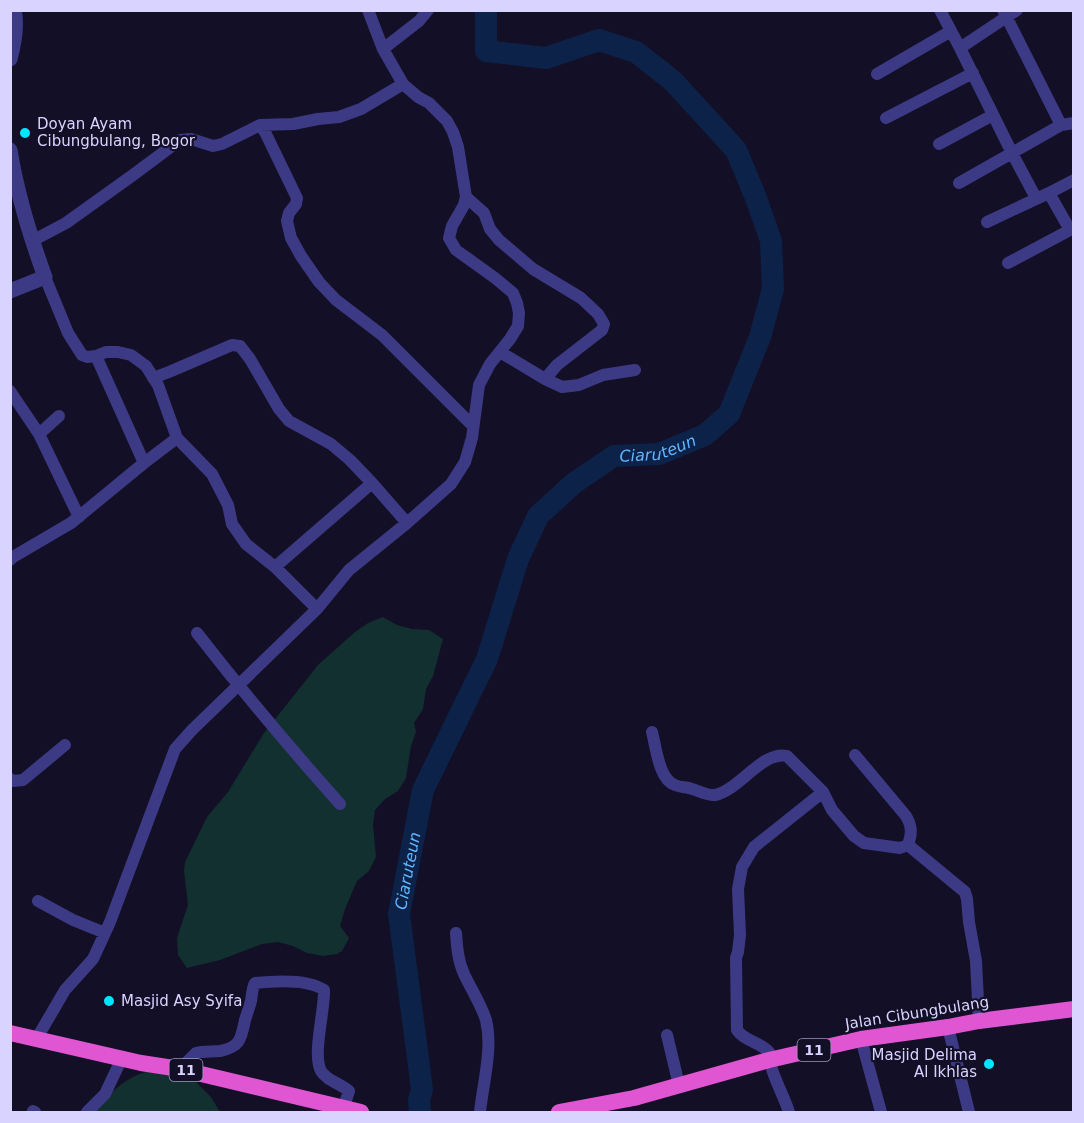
<svg xmlns="http://www.w3.org/2000/svg" width="1084" height="1123" font-family="'DejaVu Sans',sans-serif">
<style>
.green{fill:#12302f}
.lines{fill:none;stroke-linecap:round;stroke-linejoin:round}
.river{stroke:#0c2248;stroke-width:22}
.minor{stroke:#3d3a85;stroke-width:12}
.tertiary{stroke:#3d3a85;stroke-width:15}
.trunk{stroke:#e055d1;stroke-width:16}
.poi-dot{fill:#00e5ff;stroke:#130f26;stroke-width:2}
.labels{text-anchor:middle;dominant-baseline:central;stroke-width:4.5;stroke-linejoin:round;paint-order:stroke}
.shield{fill:#130f26;stroke:#9e99be;stroke-width:1.5}
.shield-label{font-size:14px;font-weight:bold;fill:#d9d4ff}
.poi-label{font-size:15px;fill:#d9d4ff;stroke:#130f26;text-anchor:start}
.street-label{font-size:15px;fill:#d9d4ff;stroke:#130f26}
.water-label{font-size:16px;font-style:italic;fill:#62b6ff;stroke:#130f26}
</style>
<rect width="100%" height="100%" fill="#130f26"/>
<!-- green -->
<path class="green" d="M383,617l14,8 15,4 17,1 14,9 -10,37 -7,13 -3,20 -9,14 2,9 -5,14 -5,32 -8,13 -13,8 -10,11 -2,15 3,32 -7,14 -12,10 -12,28 -5,17 9,12 -7,13 -5,3 -14,2 -16,-3 -14,-7 -15,-4 -16,2 -42,16 -33,8 -9,-13 -1,-17 11,-33 -4,-34 1,-9 22,-45 21,-25 36,-59 54,-68 37,-33 13,-9z
M158,1069l32,7 21,21 9,15h-126c20,-23 32,-37 64,-43z"/>
<g class="lines">
<!-- river -->
<path class="river" id="s1" d="M420,1112l-1,-12 3,-10 -3,-24 -20,-152 24,-124 64,-131 31,-100 20,-43 36,-33 40,-27 45,-2 46,-19 24,-21 31,-77 13,-48 -2,-48 -15,-43 -20,-48 -63,-69 -37,-29 -37,-12 -53,18 -60,-7v-41"/>
<!-- minor -->
<path class="minor" d="M940,10l20,38 52,105 49,-28 13,-2
M1003,10l58,115
M960,48l57,-38
M383,49l36,-28 9,-11
M877,74l74,-43
M886,118l87,-45
M260,125l5,7 32,66 -1,6 -7,9 -2,8 4,17 10,18 18,26 17,18 46,35 91,91
M939,144l54,-29
M959,183l53,-30 24,45
M1049,193l21,37 4,-2
M466,197l18,16 6,16 9,11 34,29 48,29 17,16 6,10 -2,6 -45,35 -12,14
M987,222l62,-29 25,-13
M32,241l34,-18 67,-48 47,-35 11,-1 22,7 9,-2 38,-19 33,-1 25,-5 21,-2 22,-8 42,-25
M1008,263l62,-33
M45,277l23,56 14,22 5,2 9,-1 10,-4h12l13,3 15,11 12,19 19,53 35,36 16,31 4,19 14,20 29,23 42,42
M500,352l45,27 17,8 17,-2 24,-10 32,-5
M96,356l48,107
M153,378l16,-6 63,-27 8,1 10,13 29,50 10,12 42,23 19,16 22,23 35,40
M10,391l29,43 20,-18
M39,434l40,83
M10,560l3,-3 58,-34 73,-60 33,-25
M275,567l97,-84
M197,633c46,59 94,116 143,171
M652,732c4,15 7,48 23,53 4,2 9,2 14,3 8,2 18,8 26,7 23,-4 48,-45 72,-39l36,36 9,18 22,26 10,7 36,5 8,-3 57,47 2,7 2,23 7,39 3,60
M855,755l51,61c6,10 6,17 2,29
M10,779l3,2 10,-1 42,-35
M38,901l35,19 32,13
M456,933c1,14 2,28 8,41 7,15 17,30 22,46 7,29 -3,63 -6,92
M948,1027l21,85
M667,1035l12,50
M37,1038l28,-48 28,-31 17,-37 65,-173 17,-19 125,-121 32,-39 58,-47 44,-39 14,-22 7,-24 7,-53 11,-21 20,-25 8,-13 1,-13 -2,-10 -4,-10 -18,-15 -39,-28 -7,-12 3,-12 12,-21 2,-8 -8,-50 -5,-15 -6,-11 -18,-18 -11,-6 -15,-13 -20,-35 -15,-39
M861,1039l20,73
M180,1069l16,-16c8,-2 16,-1 24,-2 21,-4 21,-13 25,-31 2,-6 4,-12 6,-19 1,-6 1,-13 4,-18 19,-2 53,-4 69,7 1,20 -12,64 -3,81 5,9 20,13 28,20l-6,18
M33,1111l2,1
M87,1112l18,-18 17,-36
M789,1112c-6,-19 -20,-41 -20,-60 -9,-10 -25,-11 -32,-22l-1,-72 2,-6 2,-17 -2,-46 4,-22 12,-20 69,-55"/>
<!-- tertiary -->
<path class="tertiary" d="M10,59c4,-15 8,-33 4,-49
M10,150c7,43 20,86 35,127l-35,14"/>
<!-- trunk -->
<path class="trunk" d="M10,1033l131,30 39,6 181,43
M559,1112l75,-14 135,-38 92,-21 87,-12 31,-6 95,-12"/>
</g>
<!-- markers -->
<g class="poi-dot">
<circle cx="25" cy="133" r="6"/>
<circle cx="109" cy="1001" r="6"/>
<circle cx="989" cy="1064" r="6"/>
</g>
<g class="labels">
<!-- shield labels -->
<g class="shield">
<rect x="797.5" y="1039" width="33" height="22" rx="4.5"/>
<rect x="169.5" y="1059" width="33" height="22" rx="4.5"/>
</g>
<g class="shield-label">
<text x="814" y="1050">11</text>
<text x="186" y="1070">11</text>
</g>
<!-- poi labels -->
<g class="poi-label">
<text x="37" y="124">Doyan Ayam<tspan x="37" dy="17">Cibungbulang, Bogor</tspan></text>
<text x="121" y="1001">Masjid Asy Syifa</text>
<text x="977" y="1055" text-anchor="end">Masjid Delima<tspan x="977" dy="17">Al Ikhlas</tspan></text>
</g>
<!-- street labels -->
<g class="street-label">
<text transform="translate(917 1013) rotate(-9)">Jalan Cibungbulang</text>
</g>
<!-- water labels -->
<g class="water-label">
<text stroke="none"><textPath href="#s1" startOffset="766">Ciaruteun</textPath></text>
<text stroke="none"><textPath href="#s1" startOffset="244">Ciaruteun</textPath></text>
</g>
</g>
<!-- border -->
<rect width="1084" height="1123" fill="none" stroke="#d9d4ff" stroke-width="24"/>
</svg>
